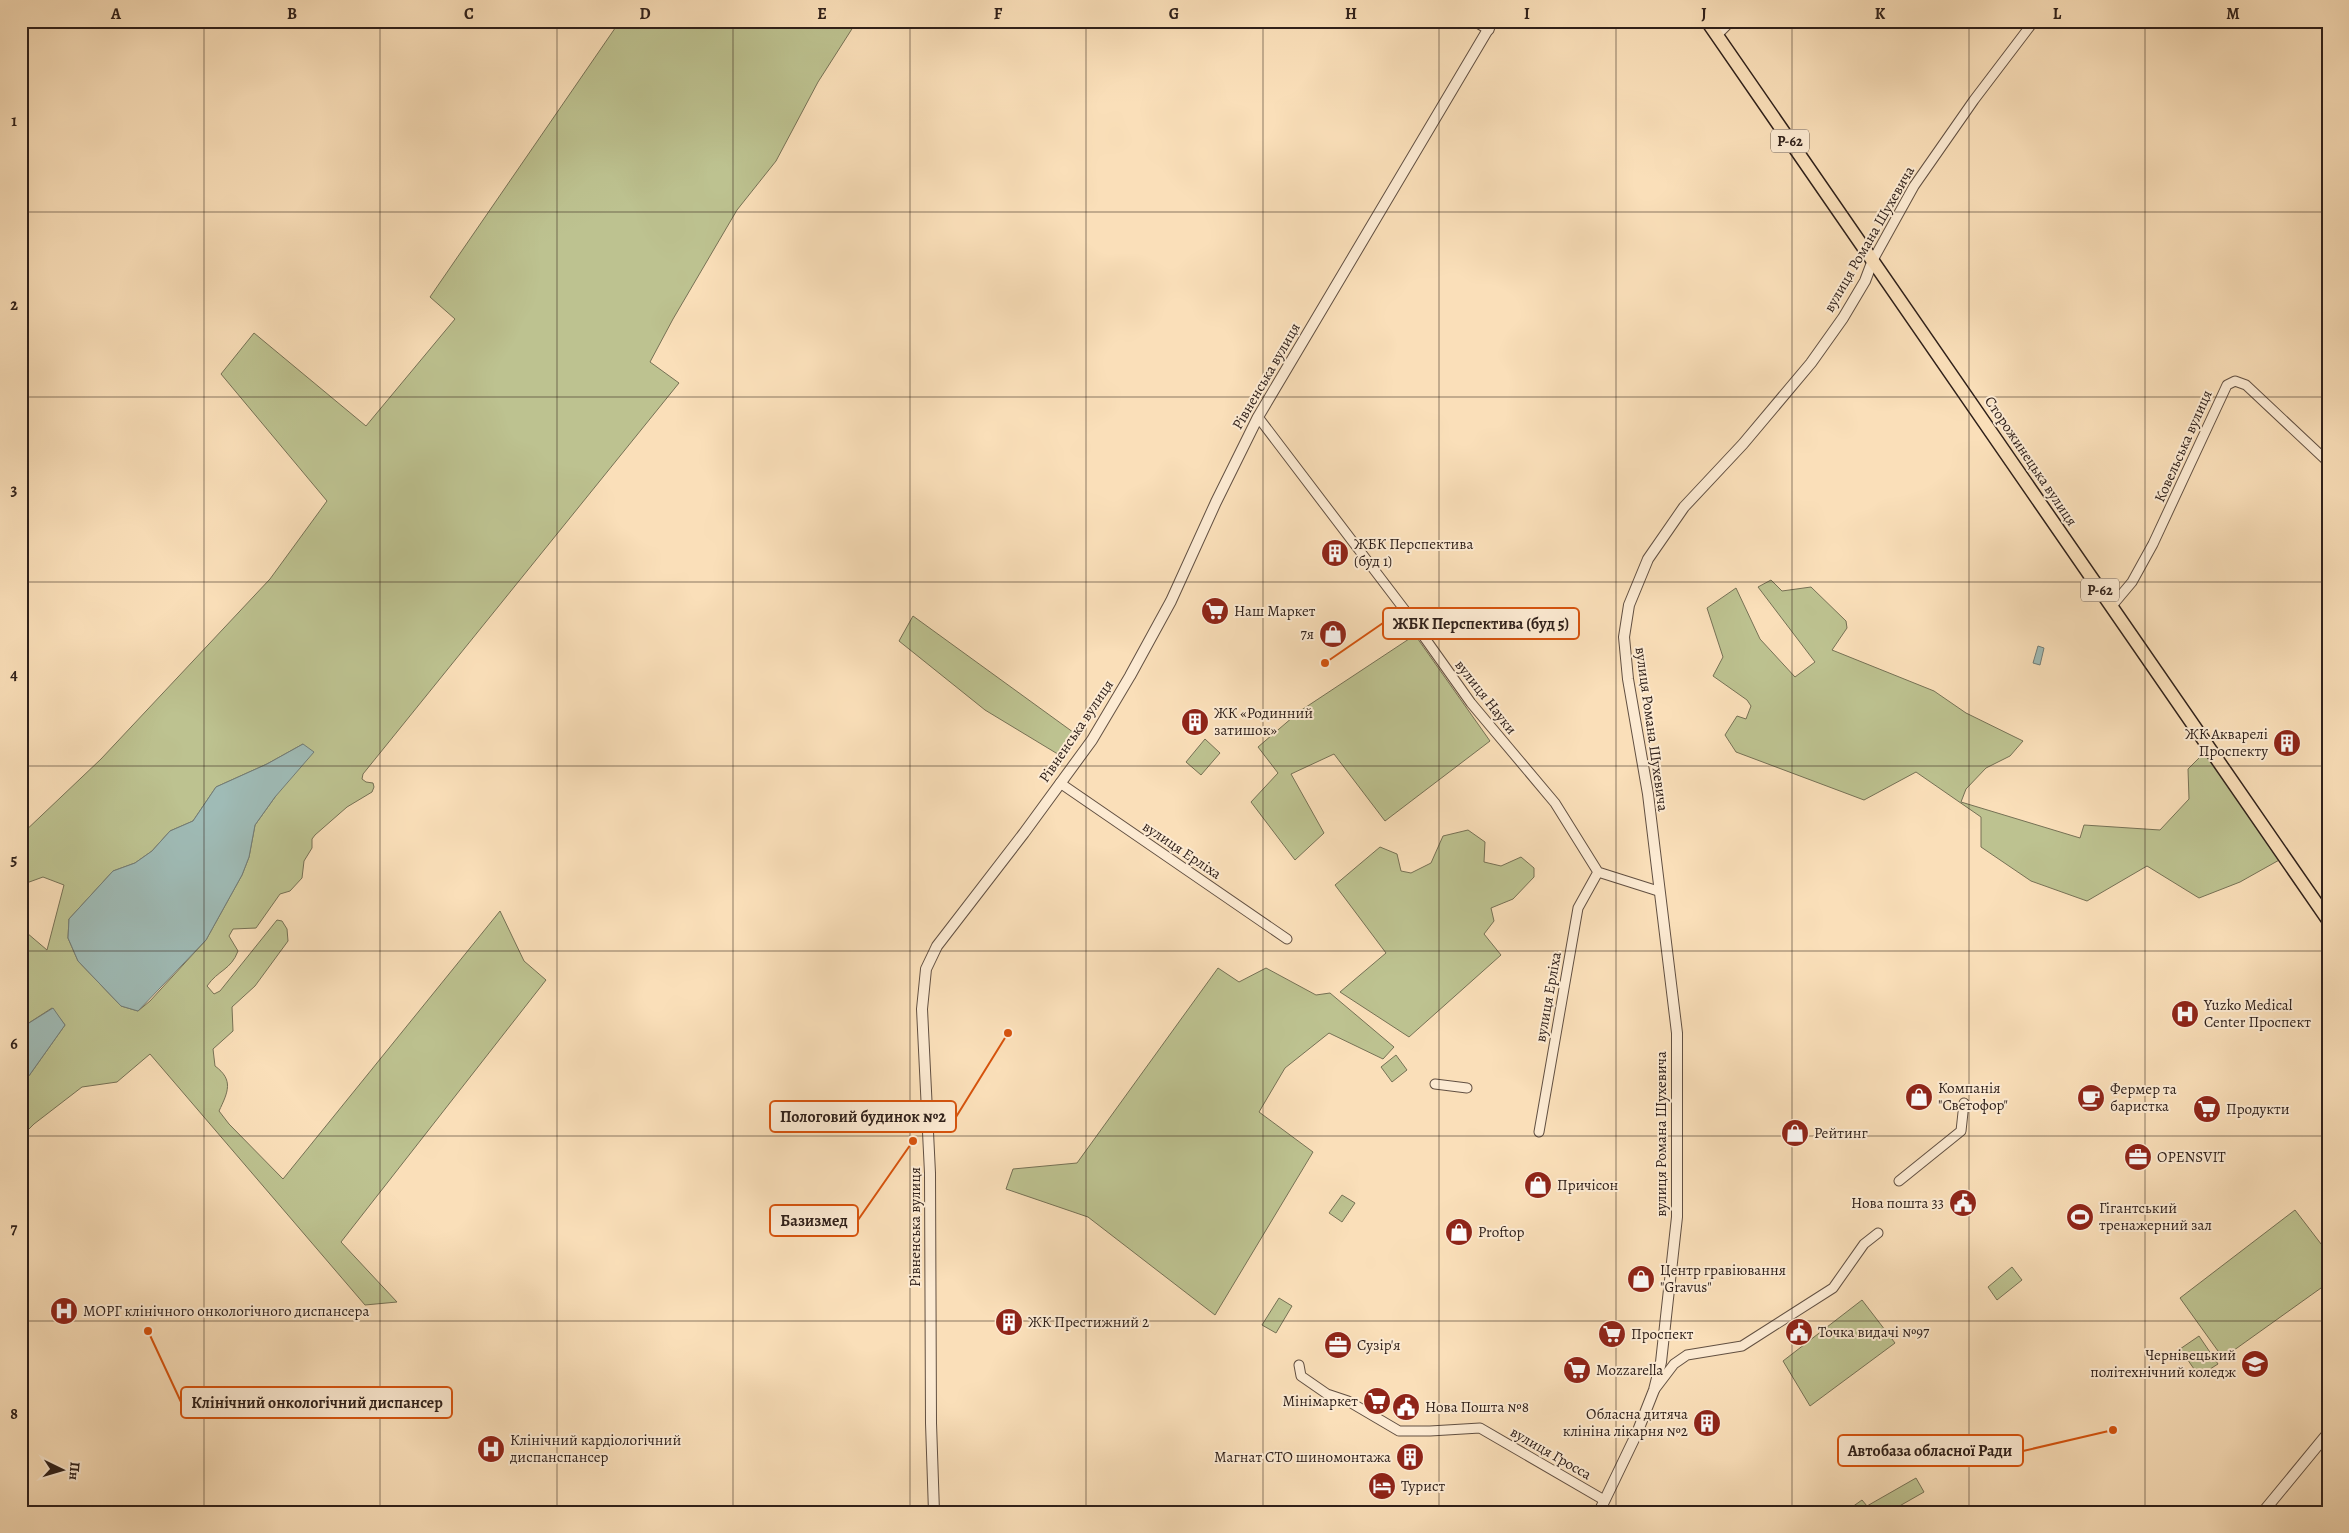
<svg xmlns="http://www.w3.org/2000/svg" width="2349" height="1533" font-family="Alegreya,serif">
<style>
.green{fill:#bdc290;stroke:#767155;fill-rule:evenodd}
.water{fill:#9fbbb6;stroke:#727d78}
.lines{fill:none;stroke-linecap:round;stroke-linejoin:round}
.minor-casing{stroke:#625042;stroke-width:11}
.tertiary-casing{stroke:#625042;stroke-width:12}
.primary-casing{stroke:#2f201a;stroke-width:15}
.minor{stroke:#fcead2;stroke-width:9}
.tertiary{stroke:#fcead2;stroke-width:10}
.primary{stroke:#fadfb9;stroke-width:12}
.grid{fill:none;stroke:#2f201a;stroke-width:1;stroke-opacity:0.55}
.labels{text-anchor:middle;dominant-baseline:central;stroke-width:4;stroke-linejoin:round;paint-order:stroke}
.shield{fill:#fcead2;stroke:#6c5d51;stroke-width:1}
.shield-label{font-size:14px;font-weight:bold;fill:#2f201a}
.street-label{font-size:15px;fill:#2f201a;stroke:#fcead2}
.poi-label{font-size:15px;fill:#2f201a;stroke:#fcead2;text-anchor:start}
.leader{fill:none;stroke:#d6530d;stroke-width:2}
.callout-dot{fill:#d6530d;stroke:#fcead2;stroke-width:2}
.callout{fill:#fcead2;stroke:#d6530d;stroke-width:2}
.callout-label{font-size:16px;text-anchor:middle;font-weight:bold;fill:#2f201a}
.neatline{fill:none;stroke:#2f201a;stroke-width:2}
.grid-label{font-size:16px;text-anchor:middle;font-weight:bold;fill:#2f201a}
</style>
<rect width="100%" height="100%" fill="#fadfb9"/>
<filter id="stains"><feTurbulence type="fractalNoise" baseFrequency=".004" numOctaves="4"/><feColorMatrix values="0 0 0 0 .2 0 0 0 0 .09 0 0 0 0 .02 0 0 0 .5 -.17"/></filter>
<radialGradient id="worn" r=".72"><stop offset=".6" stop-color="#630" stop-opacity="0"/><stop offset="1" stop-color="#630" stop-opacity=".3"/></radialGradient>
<!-- green -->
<path class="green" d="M620,21h237l-39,61 -42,79 -39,49 -64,109 -23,43 29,21 -316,391 -1,5 4,3 7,1 1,4 -2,5 -25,15 -32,28 -3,4v9l-8,13 -2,17 -12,13 -10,3 -24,34 -23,1 -4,7 9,15c-7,19 -20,19 -31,35l7,8 6,-3 57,-71 5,1 5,8 1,12 -33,45 -23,21 1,24 -20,18 2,17c19,14 13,26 4,45l10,13 54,55 217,-268 24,50 22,19 -205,262 56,60 -32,3 -215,-251 -33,28 -35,5 -48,37 -13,13v-50l44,-62 -13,-17 -31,20v-96l6,1 20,17 17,-65 -21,-8 -22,8v-50l80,-76 169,-180 57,-78 -106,-127 33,-41 112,93 89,-107 -25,-22zM303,744l-28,53 -20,28 -6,32 -7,18 -36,65 -56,61 -12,10 -17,-5 -43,-45 -10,-23 1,-19 44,-48 22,-8 17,-12 18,-20 23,-10 23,-34 51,-23z
M1771,580l11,11 29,-4 35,34 1,7 -15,22 102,41 32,22 57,28 -13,15 -24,12 -20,21 -5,13 119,36 4,-13 76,5 29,-31 -1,-30 18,-18 75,108 -41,23 -41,16 -52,-32 -60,35 -56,-20 -50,-34v-30l-65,-45 -52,28 -128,-48 -11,-17 12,-19 9,3 5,-13 -4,-6 -34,-24 10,-19 -16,-49 29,-20 24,51 35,38 20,-15 -57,-75z
M913,616l164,119 -16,21 -76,-46 -86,-69z
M1415,635l75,106 -105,80 -51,-67 -43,20 33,59 -29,27 -44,-58 27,-29 -20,-26 42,-36z
M1205,739l15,14 -19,22 -15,-13z
M1468,830l17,12 -1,20 17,4 20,-9 13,11v9l-21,22 -22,9 3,13 -10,13 17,21 -92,82 -69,-45 46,-39 -51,-68 45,-38 17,7 4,17 10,2 20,-10 12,-27z
M1218,968l21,14 27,-14 50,27 14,-2 64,54 -11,12 -54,-26 -44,35 -26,44 54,40 -98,163 -127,-98 -82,-28 7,-20 64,-6z
M1396,1055l11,15 -15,12 -11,-15z
M1342,1195l13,8 -13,19 -13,-9z
M2295,1210l33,43v30l-105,75 -43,-60z
M2012,1267l10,13 -25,20 -9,-13z
M1279,1298l13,8 -16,27 -14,-8z
M1862,1300l33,43 -85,63 -27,-45z
M2199,1336l19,28 -19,12 -19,-27z
M1916,1478l8,14 -35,20h-44l17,-12 5,6z"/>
<!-- water -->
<path class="water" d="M2038,646l6,2 -4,17 -7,-2z
M303,744l11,8 -39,45 -20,28 -6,32 -7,18 -36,65 -68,71 -17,-5 -43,-45 -10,-23 1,-19 44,-48 22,-8 17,-12 18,-20 23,-10 23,-34 51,-23z
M53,1008l12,17 -44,62v-59z"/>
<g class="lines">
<!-- minor casing -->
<g class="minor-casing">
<path id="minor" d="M1474,21l15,9
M1717,35l14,-14
M1873,260l41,-74 60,-86 60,-79
M1258,417l149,196 64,90 84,100 43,69 60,19
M2111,607l21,-25 21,-38 74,-159 8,-4 11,4 82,77
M1060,783l227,156
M1435,1084l32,4
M1539,1132l39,-224 20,-36
M1899,1181l62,-50 3,-28
M1299,1365l2,11 26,18 21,7 51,30h31l50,-3 124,72
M1655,1389l19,-25 13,-9 55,-9 91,-58 31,-44 14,-11"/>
</g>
<!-- tertiary casing -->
<g class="tertiary-casing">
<path id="tertiary" d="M934,1512l-3,-89 -1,-250 -8,-164 4,-40 11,-23 87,-113 68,-93 38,-64 41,-75 45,-99 42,-85 235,-396
M1599,1512l38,-79 17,-43 7,-28 16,-145v-184l-29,-239 -20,-115 -4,-42 5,-32 19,-46 36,-52 59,-63 68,-81 32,-45 22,-37 8,-21
M2263,1512l65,-79"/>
</g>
<!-- primary casing -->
<g class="primary-casing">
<path id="primary" d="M1707,21l621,899"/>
</g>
<!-- minor -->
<use href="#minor" class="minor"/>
<!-- tertiary -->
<use href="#tertiary" class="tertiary"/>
<!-- primary -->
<use href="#primary" class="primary"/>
</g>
<!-- grid -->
<path class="grid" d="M204,21v1491M380,21v1491M557,21v1491M733,21v1491M910,21v1491M1086,21v1491M1263,21v1491M1439,21v1491M1616,21v1491M1792,21v1491M1969,21v1491M2145,21v1491M21,212h2307M21,397h2307M21,582h2307M21,766h2307M21,951h2307M21,1136h2307M21,1321h2307"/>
<!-- icons -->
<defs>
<g id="building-disc" transform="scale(1.4375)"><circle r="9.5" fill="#8f2418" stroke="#fcead2"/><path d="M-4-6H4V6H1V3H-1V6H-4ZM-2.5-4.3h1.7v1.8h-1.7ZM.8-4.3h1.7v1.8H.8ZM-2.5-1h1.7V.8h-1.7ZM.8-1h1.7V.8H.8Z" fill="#fff"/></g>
<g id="supermarket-disc" transform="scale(1.4375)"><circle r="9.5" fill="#8f2418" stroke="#fcead2"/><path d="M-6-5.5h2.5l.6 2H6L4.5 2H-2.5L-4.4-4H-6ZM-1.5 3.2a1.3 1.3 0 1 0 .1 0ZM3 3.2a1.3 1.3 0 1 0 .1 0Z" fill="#fff"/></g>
<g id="shop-disc" transform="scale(1.4375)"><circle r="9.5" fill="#8f2418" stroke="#fcead2"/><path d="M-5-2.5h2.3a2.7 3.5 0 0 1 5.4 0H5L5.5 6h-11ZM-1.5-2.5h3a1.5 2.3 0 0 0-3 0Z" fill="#fff"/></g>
<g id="hospital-disc" transform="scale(1.4375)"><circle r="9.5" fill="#8f2418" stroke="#fcead2"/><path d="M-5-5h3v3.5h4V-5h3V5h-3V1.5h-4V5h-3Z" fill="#fff"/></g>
<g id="cafe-disc" transform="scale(1.4375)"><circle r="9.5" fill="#8f2418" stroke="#fcead2"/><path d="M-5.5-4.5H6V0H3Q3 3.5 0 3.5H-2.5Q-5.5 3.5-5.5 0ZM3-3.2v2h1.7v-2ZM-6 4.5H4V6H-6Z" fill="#fff"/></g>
<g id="office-disc" transform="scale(1.4375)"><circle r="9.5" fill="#8f2418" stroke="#fcead2"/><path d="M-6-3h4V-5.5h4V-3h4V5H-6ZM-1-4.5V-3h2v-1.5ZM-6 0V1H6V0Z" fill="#fff"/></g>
<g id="civic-disc" transform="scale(1.4375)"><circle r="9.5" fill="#8f2418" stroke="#fcead2"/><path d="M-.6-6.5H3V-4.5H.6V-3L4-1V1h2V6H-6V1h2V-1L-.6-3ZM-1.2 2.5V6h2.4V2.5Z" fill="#fff"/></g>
<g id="stadium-disc" transform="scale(1.4375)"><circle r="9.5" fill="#8f2418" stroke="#fcead2"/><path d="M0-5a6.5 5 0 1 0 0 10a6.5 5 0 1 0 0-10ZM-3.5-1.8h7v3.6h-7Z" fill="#fff"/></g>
<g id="university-disc" transform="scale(1.4375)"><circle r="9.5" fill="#8f2418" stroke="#fcead2"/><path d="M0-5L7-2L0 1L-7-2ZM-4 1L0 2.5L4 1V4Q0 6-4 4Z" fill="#fff"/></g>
<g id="hotel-disc" transform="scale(1.4375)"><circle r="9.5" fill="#8f2418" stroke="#fcead2"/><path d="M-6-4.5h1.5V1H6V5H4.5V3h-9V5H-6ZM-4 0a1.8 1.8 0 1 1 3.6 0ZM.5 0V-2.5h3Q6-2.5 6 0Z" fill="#fff"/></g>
</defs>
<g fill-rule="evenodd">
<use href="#building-disc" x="1335" y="553"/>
<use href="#supermarket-disc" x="1215" y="611"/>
<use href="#shop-disc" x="1333" y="634"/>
<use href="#building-disc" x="1195" y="722"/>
<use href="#building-disc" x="2287" y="743"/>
<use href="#hospital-disc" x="2185" y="1014"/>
<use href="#shop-disc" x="1919" y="1097"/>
<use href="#cafe-disc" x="2091" y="1098"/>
<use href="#supermarket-disc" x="2207" y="1109"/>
<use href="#shop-disc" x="1795" y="1133"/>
<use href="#office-disc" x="2138" y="1157"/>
<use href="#shop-disc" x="1538" y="1185"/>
<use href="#civic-disc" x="1963" y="1203"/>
<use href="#stadium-disc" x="2080" y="1217"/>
<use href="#shop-disc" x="1459" y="1232"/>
<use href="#shop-disc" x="1641" y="1279"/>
<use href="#hospital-disc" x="64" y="1311"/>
<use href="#building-disc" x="1009" y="1322"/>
<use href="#civic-disc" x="1799" y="1332"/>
<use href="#supermarket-disc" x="1612" y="1334"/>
<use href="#office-disc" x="1338" y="1345"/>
<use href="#university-disc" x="2255" y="1364"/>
<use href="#supermarket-disc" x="1577" y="1370"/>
<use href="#supermarket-disc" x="1377" y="1401"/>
<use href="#civic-disc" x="1406" y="1407"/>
<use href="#building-disc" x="1707" y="1423"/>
<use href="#hospital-disc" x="491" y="1449"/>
<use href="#building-disc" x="1410" y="1457"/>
<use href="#hotel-disc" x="1382" y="1486"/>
</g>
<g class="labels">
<!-- shield labels -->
<g class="shield">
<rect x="1771" y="129.5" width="38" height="23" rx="4"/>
<rect x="2081" y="578.5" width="38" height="23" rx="4"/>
</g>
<g class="shield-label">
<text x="1790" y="141">Р-62</text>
<text x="2100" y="590">Р-62</text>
</g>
<!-- street labels -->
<g class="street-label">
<text transform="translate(1869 239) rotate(-60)">вулиця Романа Шухевича</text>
<text transform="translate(1266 376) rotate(-60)">Рівненська вулиця</text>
<text transform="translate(2183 446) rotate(-66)">Ковельська вулиця</text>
<text transform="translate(2031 461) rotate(56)">Сторожинецька вулиця</text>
<text transform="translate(1486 697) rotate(52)">вулиця Науки</text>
<text transform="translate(1652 729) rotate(82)">вулиця Романа Шухевича</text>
<text transform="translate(1076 731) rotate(-56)">Рівненська вулиця</text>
<text transform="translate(1182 850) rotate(34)">вулиця Ерліха</text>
<text transform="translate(1548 997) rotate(-80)">вулиця Ерліха</text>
<text transform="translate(1661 1134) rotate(-90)">вулиця Романа Шухевича</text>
<text transform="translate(915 1227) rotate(-90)">Рівненська вулиця</text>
<text transform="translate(1551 1453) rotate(30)">вулиця Гросса</text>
</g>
<!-- poi labels -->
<g class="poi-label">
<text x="1354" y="544">ЖБК Перспектива<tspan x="1354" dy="17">(буд 1)</tspan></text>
<text x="1234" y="611">Наш Маркет</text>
<text x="1314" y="634" text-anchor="end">7я</text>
<text x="1214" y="713">ЖК «Родинний<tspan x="1214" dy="17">затишок»</tspan></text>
<text x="2268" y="734" text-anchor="end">ЖК Акварелі<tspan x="2268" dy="17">Проспекту</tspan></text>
<text x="2204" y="1005">Yuzko Medical<tspan x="2204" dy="17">Center Проспект</tspan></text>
<text x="1938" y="1088">Компанія<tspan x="1938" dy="17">"Светофор"</tspan></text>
<text x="2110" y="1089">Фермер та<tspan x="2110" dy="17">баристка</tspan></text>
<text x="2226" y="1109">Продукти</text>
<text x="1814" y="1133">Рейтинг</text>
<text x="2157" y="1157">OPENSVIT</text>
<text x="1557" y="1185">Причісон</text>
<text x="1944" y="1203" text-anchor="end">Нова пошта 33</text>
<text x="2099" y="1208">Гігантський<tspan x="2099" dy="17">тренажерний зал</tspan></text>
<text x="1478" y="1232">Proftop</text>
<text x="1660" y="1270">Центр гравіювання<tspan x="1660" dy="17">"Gravus"</tspan></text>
<text x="83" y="1311">МОРГ клінічного онкологічного диспансера</text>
<text x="1028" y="1322">ЖК Престижний 2</text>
<text x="1818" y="1332">Точка видачі №97</text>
<text x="1631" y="1334">Проспект</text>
<text x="1357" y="1345">Сузір'я</text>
<text x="2236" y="1355" text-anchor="end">Чернівецький<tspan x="2236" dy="17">політехнічний коледж</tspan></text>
<text x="1596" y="1370">Mozzarella</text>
<text x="1358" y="1401" text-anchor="end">Мінімаркет</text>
<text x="1425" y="1407">Нова Пошта №8</text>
<text x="1688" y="1414" text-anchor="end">Обласна дитяча<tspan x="1688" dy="17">клініна лікарня №2</tspan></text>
<text x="510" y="1440">Клінічний кардіологічний<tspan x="510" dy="17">диспанспансер</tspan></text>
<text x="1391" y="1457" text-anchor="end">Магнат СТО шиномонтажа</text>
<text x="1401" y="1486">Турист</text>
</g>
</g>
<!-- callouts -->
<path class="leader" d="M1325 663L1383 623M1008 1033L956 1117M913 1141L858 1220M148 1331L181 1402M2113 1430L2023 1451"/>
<g class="callout-dot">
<circle cx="1325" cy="663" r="5"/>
<circle cx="1008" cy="1033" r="5"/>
<circle cx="913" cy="1141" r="5"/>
<circle cx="148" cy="1331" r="5"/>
<circle cx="2113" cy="1430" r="5"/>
</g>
<g class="callout">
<rect x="1383" y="608" width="196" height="31" rx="5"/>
<rect x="770" y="1101" width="186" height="31" rx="5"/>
<rect x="770" y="1205" width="88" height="31" rx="5"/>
<rect x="181" y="1387" width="271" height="31" rx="5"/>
<rect x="1838" y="1435" width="185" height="31" rx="5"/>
</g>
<g class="callout-label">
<text x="1481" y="629">ЖБК Перспектива (буд 5)</text>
<text x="863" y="1122">Пологовий будинок №2</text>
<text x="814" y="1226">Базизмед</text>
<text x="317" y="1408">Клінічний онкологічний диспансер</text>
<text x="1930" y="1456">Автобаза обласної Ради</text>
</g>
<!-- margin -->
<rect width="2349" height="1533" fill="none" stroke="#fadfb9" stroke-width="55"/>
<!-- north arrow -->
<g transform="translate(62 1470) rotate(95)" stroke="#fcead2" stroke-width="4" paint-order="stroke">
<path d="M0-4L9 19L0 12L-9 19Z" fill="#2f201a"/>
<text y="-8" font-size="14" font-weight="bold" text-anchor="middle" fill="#2f201a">Пн</text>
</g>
<rect x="28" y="28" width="2294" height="1478" class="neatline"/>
<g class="grid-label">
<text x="116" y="19">A</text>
<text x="292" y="19">B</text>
<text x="469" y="19">C</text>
<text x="645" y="19">D</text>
<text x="822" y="19">E</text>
<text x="998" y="19">F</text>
<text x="1174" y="19">G</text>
<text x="1351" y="19">H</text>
<text x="1527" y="19">I</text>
<text x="1704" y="19">J</text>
<text x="1880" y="19">K</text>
<text x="2057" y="19">L</text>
<text x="2233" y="19">M</text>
<text x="14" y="126">1</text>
<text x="14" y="310">2</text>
<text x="14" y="495">3</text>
<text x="14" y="680">4</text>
<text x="14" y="865">5</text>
<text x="14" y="1049">6</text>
<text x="14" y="1234">7</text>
<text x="14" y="1419">8</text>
</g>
<rect width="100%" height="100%" filter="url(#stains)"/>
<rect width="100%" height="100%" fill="url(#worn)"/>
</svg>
